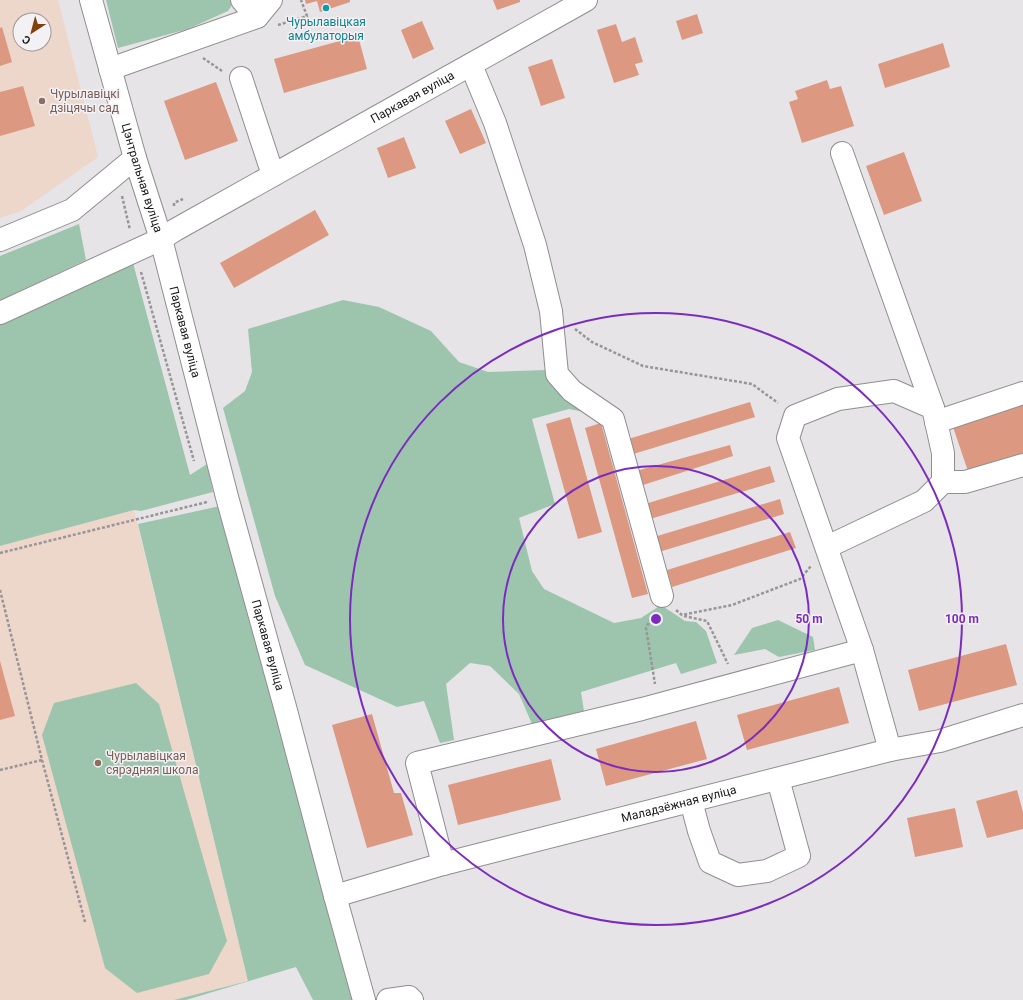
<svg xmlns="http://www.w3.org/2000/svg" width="1023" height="1000" font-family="Roboto,sans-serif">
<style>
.education{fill:#edd6ca;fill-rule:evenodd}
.green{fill:#9dc5ad}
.building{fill:#dc9881}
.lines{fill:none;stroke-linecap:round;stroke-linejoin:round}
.minor-casing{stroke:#908e90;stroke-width:24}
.path{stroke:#979597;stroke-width:2.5;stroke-dasharray:3 2;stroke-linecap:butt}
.minor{stroke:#fff;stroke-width:22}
.ring{fill:none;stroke:#7b2cbf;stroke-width:2}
.culture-dot{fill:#0f9aa8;stroke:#f4f1f4;stroke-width:1.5}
.education-dot{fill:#8d6e63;stroke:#f4f1f4;stroke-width:1.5}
.labels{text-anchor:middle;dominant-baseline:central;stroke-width:3;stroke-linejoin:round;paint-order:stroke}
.culture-label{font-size:12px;fill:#0d838f;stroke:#f4f1f4}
.education-label{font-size:12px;fill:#785e54;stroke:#f4f1f4;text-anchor:start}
.street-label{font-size:12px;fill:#171617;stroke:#f4f1f4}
.centre{fill:#7b2cbf;stroke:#f4f1f4;stroke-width:2}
.ring-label{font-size:12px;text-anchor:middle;font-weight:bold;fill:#7b2cbf;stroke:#f4f1f4;stroke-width:3;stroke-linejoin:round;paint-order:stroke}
</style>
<rect width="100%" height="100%" fill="#e6e4e7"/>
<!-- education -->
<path class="education" d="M0,0h58l40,157 -77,54 -21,7zM20,20h24v24h-24z
M134,510l114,471 -74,19h-174v-454z"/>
<!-- green -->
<path class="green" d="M106,0h127l1,2 -6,9 -40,18 -70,19z
M79,224l7,36 -86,40v-44z
M133,263l57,212 17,-11 6,28 -72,19 -7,-1 -134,36v-225z
M343,300l36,7 52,24 28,31 29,10 59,-2 52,45 -30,-6 -37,10 23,85 -36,14 13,53 12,18 70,34 27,-5 20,-13 24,16 11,1 10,9 11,32 -36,11 -5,-11 -95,29 3,19 -52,13 -13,-30 -29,-28 -20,-3 -24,21 8,56 -14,3 -16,-42 -27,6 -92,-42 -30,-69 -52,-188 22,-17 7,-19 -4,-43z
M220,506l7,28 126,466h-40l-17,-33 -110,33h-12l74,-19 -110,-457z
M778,620l35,17 2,13 -36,7 -14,-8 -31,6 18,-27z
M136,683l23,21 68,237 -18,33 -72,19 -32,-25 -63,-233 12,-32z"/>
<!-- building -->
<path class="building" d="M305,0h45v2l-30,10 -3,-11 -11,3z
M493,0h27v2l-23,8z
M697,14l6,19 -21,7 -6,-19z
M422,21l12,28 -21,10 -12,-29z
M616,24l6,18 13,-5 8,25 -8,2 4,11 -25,8 -17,-53z
M2,27l10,35 -12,4v-38z
M358,36l9,33 -83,24 -10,-34z
M943,43l7,24 -65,21 -7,-24z
M552,59l13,39 -24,8 -13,-39z
M827,80l3,9 11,-3 13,40 -52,17 -13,-41 9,-3 -3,-8z
M216,82l22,59 -53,19 -21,-59z
M23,86l12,40 -35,10v-44z
M471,109l15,34 -26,11 -15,-33z
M404,137l12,31 -28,10 -11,-30z
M904,152l18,49 -38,14 -18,-49z
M315,210l14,25 -95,53 -14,-25z
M750,402l5,15 -125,38 -5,-15z
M1023,404v56l-53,17 -17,-50z
M570,417l32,115 -24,7 -32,-115z
M601,423l47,171 -16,4 -47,-170z
M730,445l3,11 -93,30 -4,-15z
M770,466l5,16 -125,37 -5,-15z
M780,499l4,15 -125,38 -5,-15z
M790,532l6,16 -124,39 -5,-17z
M1006,644l11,41 -98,26 -11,-41z
M0,661l15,55 -15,4z
M839,687l10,36 -102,27 -10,-35z
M372,714l22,79h7l12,42 -46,13 -35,-123z
M696,721l11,38 -101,27 -10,-37z
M551,759l10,41 -103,25 -10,-40z
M1017,790l6,22v17l-36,9 -11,-37z
M955,808l8,39 -48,10 -8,-39z"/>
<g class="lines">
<!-- minor casing -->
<g class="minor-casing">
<g id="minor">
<path id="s1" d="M91,0l44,158 26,81 66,258 58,210 50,189 29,104"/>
<path d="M242,0l15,17"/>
<path d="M471,65l24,58 40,122 16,66 6,63 15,17 41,28 49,177"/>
<path d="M110,69l147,-52 14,-17"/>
<path d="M241,78l32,97"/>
<path d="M842,153l91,255"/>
<path d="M0,240l72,-30 63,-52"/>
<path id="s2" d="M0,313l161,-74 14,-9 411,-230"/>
<path d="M936,422l87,-29"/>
<path d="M943,482h22l58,-17"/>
<path d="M827,547l97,-46 19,-19v-29l-10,-45 -39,-17 -56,8 -43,17 -7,22 74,212"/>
<path d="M691,801l8,30 11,31 28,13 29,-4 32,-15 -21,-77"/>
<path d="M443,864l-26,-101 225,-54 220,-59 28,100"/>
<path id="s3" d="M335,896l108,-32 447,-114 50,-9 83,-26"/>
<path d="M388,1000l21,-3 3,3"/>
</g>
</g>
<!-- path -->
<path class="path" d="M278,25l29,-9 -6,-16
M203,58l19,13
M122,196l8,34
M174,206v-3l9,-4
M141,272l53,189
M575,329l17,13 51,24 109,18 26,19
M0,553l207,-51
M0,590l42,170 43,162
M676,610l6,5 50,-10 68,-26 11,-13
M653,614l-7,14 9,56
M684,616l23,5 21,43
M0,770l42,-10"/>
<!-- minor -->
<use href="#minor" class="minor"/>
</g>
<!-- distance rings -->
<g class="ring">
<circle cx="656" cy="619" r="153"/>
<circle cx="656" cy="619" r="306"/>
</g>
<!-- markers -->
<circle class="culture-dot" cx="326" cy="8" r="4"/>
<g class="education-dot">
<circle cx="42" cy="101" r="4"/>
<circle cx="98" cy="763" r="4"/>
</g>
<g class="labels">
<!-- culture labels -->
<g class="culture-label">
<text x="326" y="22">Чурылавіцкая<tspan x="326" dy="14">амбулаторыя</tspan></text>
</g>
<!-- education labels -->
<g class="education-label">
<text x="50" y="94">Чурылавіцкі<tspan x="50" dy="14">дзіцячы сад</tspan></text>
<text x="106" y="756">Чурылавіцкая<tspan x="106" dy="14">сярэдняя школа</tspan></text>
</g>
<!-- street labels -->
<g class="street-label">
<text stroke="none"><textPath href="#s2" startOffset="466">Паркавая вуліца</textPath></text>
<text stroke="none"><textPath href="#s1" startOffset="185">Цэнтральная вуліца</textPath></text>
<text stroke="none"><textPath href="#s1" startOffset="345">Паркавая вуліца</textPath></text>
<text stroke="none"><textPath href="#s1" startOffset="669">Паркавая вуліца</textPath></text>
<text stroke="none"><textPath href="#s3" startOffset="356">Маладзёжная вуліца</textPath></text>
</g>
</g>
<circle cx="656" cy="619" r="6" class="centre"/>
<g class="ring-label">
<text x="809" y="623">50 m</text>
<text x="962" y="623">100 m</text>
</g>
<!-- north arrow -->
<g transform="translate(32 32) rotate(216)"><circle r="19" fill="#f4f1f4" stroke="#9c999c"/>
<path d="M0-3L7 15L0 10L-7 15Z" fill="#82410c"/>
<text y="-6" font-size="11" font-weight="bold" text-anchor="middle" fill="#171617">С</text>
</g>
</svg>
